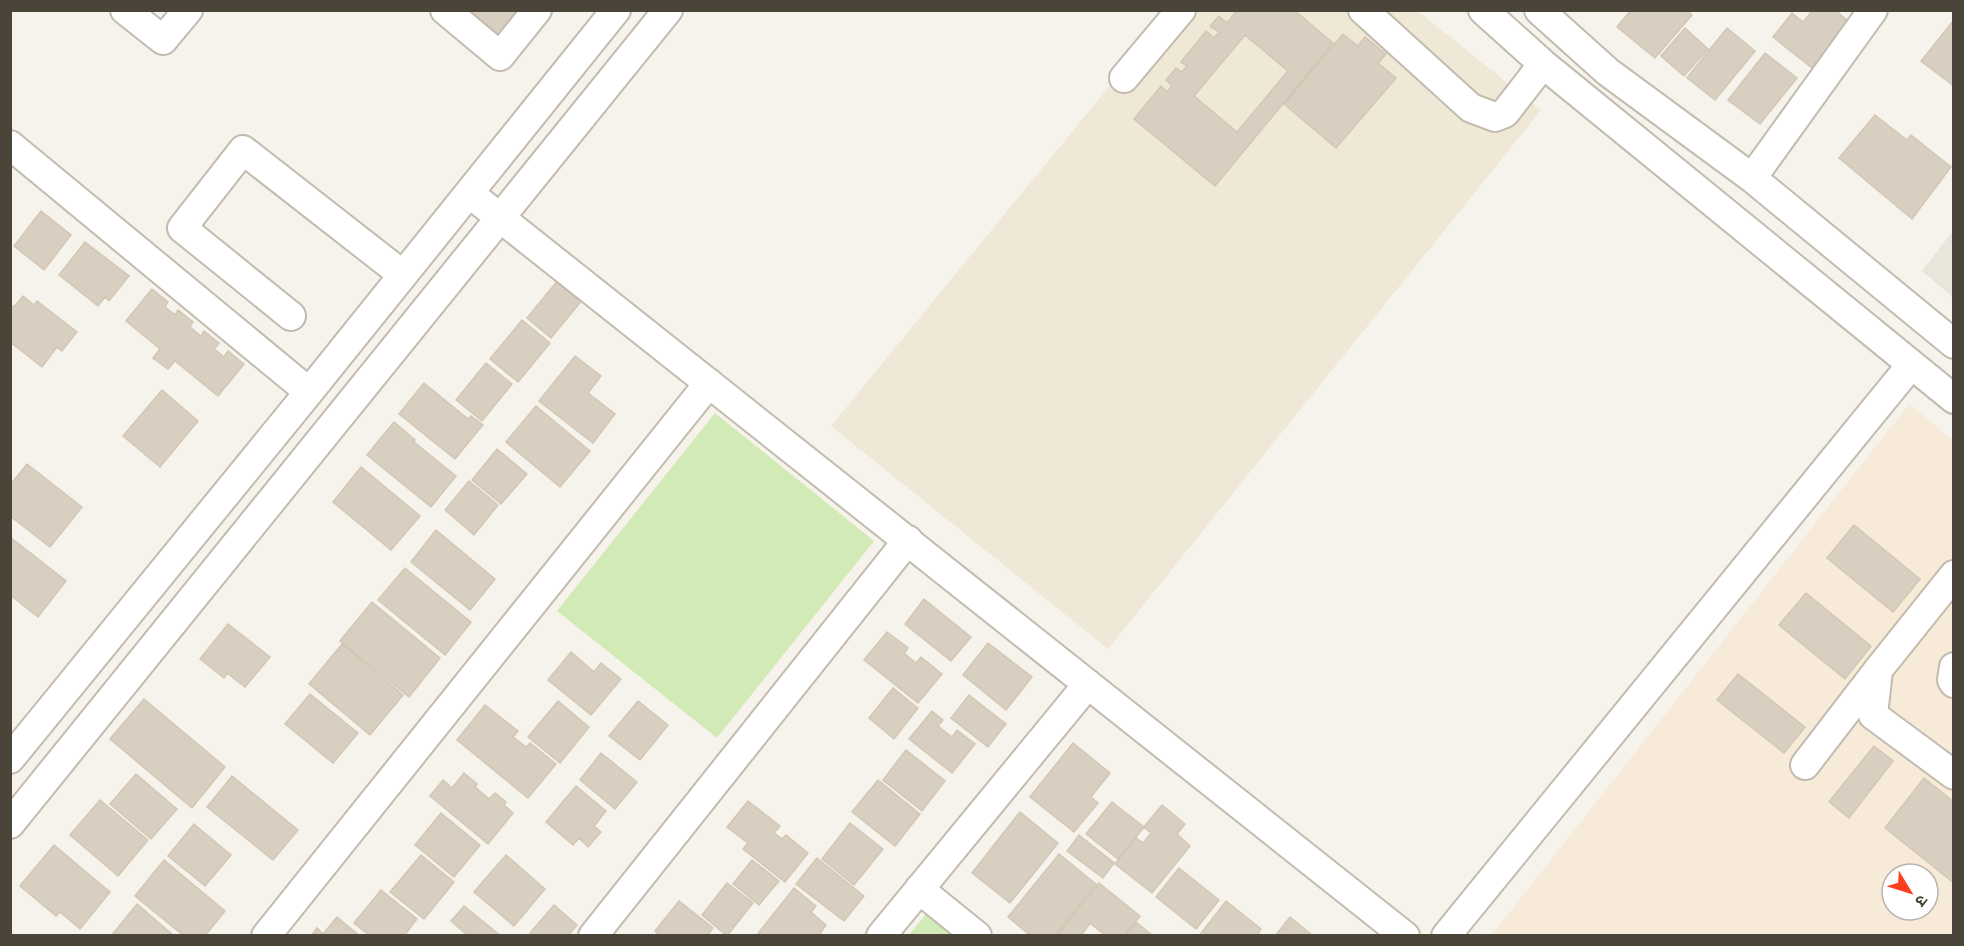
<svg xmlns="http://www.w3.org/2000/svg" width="1964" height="946" font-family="'Nunito Sans','Noto Sans Devanagari',sans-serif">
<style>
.residential{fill:#eae5da}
.commercial{fill:#f7ead8;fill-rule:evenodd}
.education{fill:#efe8d6}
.green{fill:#d2eab5}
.building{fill:#d8cfc1;stroke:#d3c7b4;stroke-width:1.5;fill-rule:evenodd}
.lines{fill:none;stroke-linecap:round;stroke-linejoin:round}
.minor-casing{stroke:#c2bbae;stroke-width:32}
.minor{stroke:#fff;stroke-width:28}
</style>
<rect width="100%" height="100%" fill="#f6f3ec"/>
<!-- residential -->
<path class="residential" d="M1953,231v66l-31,-26z"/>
<!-- commercial -->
<path class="commercial" d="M1909,404l44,36v495l-462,1zM1892,874h36v36h-36z"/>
<!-- education -->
<path class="education" d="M1171,11h247l123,99 -433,539 -277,-223z"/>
<!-- green -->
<path class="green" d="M715,413l159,128 -157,197 -160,-127z
M926,914l26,21h-43z"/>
<!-- building -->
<path class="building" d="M454,10h76l-30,38z
M1232,10h62l39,33 -118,143 -81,-67 27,-33 6,6 5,-6 -6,-6 10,-12 6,4 5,-6 -6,-4 25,-31 8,7 5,-6 -9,-6 9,-10 8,7 8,-10zM1245,35l43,36 -51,61 -43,-36z
M1631,10h55l6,5 -37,43 -38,-31z
M1813,10h22l14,12 -37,46 -39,-31 19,-24 11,9z
M1954,20v66l-33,-25z
M1685,28l23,21 -24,27 -23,-20z
M1727,28l28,23 -40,49 -28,-22z
M1343,34l15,12 7,-9 21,17 -8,9 18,15 -60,70 -52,-44z
M1765,53l32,25 -37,46 -32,-24z
M1875,115l32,25 4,-5 40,32 -39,52 -73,-61z
M41,211l30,24 -27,35 -30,-24z
M85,242l44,34 -20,25 -4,-4 -7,9 -39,-31z
M559,279l24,20 -32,39 -24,-20z
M152,289l16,13 -3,5 10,8 3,-5 15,12 -3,5 11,9 3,-5 15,12 -5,6 10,8 4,-6 16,13 -26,32 -43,-35 -7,8 -15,-11 7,-9 -34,-28z
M23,296l11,9 3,-4 40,31 -15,19 -5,-4 -15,20 -32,-25v-38l4,3z
M522,320l28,23 -32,39 -28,-23z
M575,356l26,20 -13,17 27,21 -22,29 -54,-42z
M486,363l26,21 -30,37 -26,-21z
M424,383l44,36 3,-3 12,9 -28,34 -56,-45z
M162,390l36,31 -38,46 -37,-31z
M536,406l54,45 -30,36 -54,-45z
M394,422l21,18 -1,2 42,34 -25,31 -64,-52z
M497,449l30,25 -26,30 -29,-24z
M27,464l55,43 -32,40 -40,-31v-31z
M361,467l59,49 -29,34 -58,-48z
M469,481l29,24 -24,30 -29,-25z
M1854,525l66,54 -27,33 -66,-54z
M436,530l59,49 -25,31 -59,-48z
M10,537l56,44 -28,36 -28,-22z
M405,568l66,54 -26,33 -67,-55z
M1806,593l65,53 -26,33 -66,-54z
M924,599l47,38 -20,24 -46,-37z
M372,602l68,56 -31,39 -69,-56z
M228,624l42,33 -25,30 -18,-14 -3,5 -24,-19z
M887,632l21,16 -4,5 12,10 5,-6 21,17 -24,29 -54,-43z
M988,643l44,34 -26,33 -43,-35z
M342,644l61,51 -33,40 -61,-51z
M571,652l23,20 7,-9 20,16 -30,36 -43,-35z
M1738,674l67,53 -21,26 -67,-53z
M893,688l25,20 -24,31 -25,-21z
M310,694l48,39 -25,30 -48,-39z
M969,695l37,29 -18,23 -37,-29z
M144,699l81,68 -33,41 -82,-69z
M558,701l31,26 -29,36 -32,-26z
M638,701l30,24 -28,35 -31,-24z
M485,705l33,26 -5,6 13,10 4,-4 26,21 -28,34 -71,-58z
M932,711l11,9 -5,6 14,11 5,-7 18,14 -23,29 -43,-34z
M1073,743l37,30 -19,24 7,6 -24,29 -44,-35z
M1874,746l19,15 -44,57 -20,-16z
M906,750l39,31 -23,30 -39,-31z
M601,753l36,29 -22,27 -35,-29z
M464,773l13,11 -2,3 14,12 6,-6 11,9 -2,3 9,8 -25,31 -58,-48 13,-16 9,8z
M136,774l41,35 -26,30 -41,-35z
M232,776l66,54 -25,30 -66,-53z
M1924,778l30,24v81l-69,-55z
M878,780l42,34 -25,32 -43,-34z
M576,786l30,25 -12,15 7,6 -13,15 -9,-9 -6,7 -27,-23z
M100,800l48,40 -30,36 -48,-41z
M748,801l32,25 -6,7 8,6 4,-4 22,18 -23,29 -42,-33 5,-6 -21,-16z
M1112,802l32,25 -26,32 -32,-25z
M1162,805l23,19 -8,10 13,12 -38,47 -37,-29 21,-26 7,5 8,-10 -7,-6z
M1020,812l38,31 -48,60 -38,-30z
M441,813l39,32 -26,32 -39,-32z
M850,823l33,26 -29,36 -32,-26z
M194,824l37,31 -26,31 -37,-30z
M1079,835l35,28 -11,15 -36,-27z
M54,845l56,47 -30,37 -20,-17 -4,4 -36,-30z
M1059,854l37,30 -41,52h-24l-23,-19z
M421,855l33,27 -30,37 -34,-27z
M506,855l39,34 -31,37 -40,-34z
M817,858l47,38 -20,25 -48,-37z
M164,860l61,51 -20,25h-21l-49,-40z
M752,860l27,21 -20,24 -26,-21z
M1179,868l40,32 -23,29 -40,-32z
M727,883l26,20 -26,33 -25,-21z
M1099,883l41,33 -16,20h-18l-16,-13 -9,13h-24z
M794,888l22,18 -5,6 15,13 -6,8 3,3h-67z
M381,890l36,29 -13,17h-34l-16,-13z
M679,901l34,27 -6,8h-47l-5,-5z
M1226,901l35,28 -4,7h-58z
M137,904l37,32h-63z
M554,905l23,20 -9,11h-35l-3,-3z
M464,906l37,30h-33l-17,-15z
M337,917l23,19h-49l6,-8 6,6z
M1290,917l23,19h-38z
M1136,922l17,14h-27z"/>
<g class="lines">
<!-- minor casing -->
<g class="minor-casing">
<path id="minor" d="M125,10l38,30 25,-30
M445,10l55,46 37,-46
M1363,10l108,98 24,9 10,-4 38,-49
M1483,10l60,54 411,335
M1539,10l69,62 144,106 202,166
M1124,78l57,-68
M10,145l299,247
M1752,178l121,-168
M469,193l936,743
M291,316l-109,-88 61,-78 160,125
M1954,575l-76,95 -5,45 81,60
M1954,667l-2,13 2,3
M10,759l299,-367 307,-382
M1805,765l73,-95
M10,824l658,-814
M919,889l58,47
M266,936l443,-553
M593,936l315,-396
M881,936l207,-252
M1446,936l465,-571"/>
</g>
<!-- minor -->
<use href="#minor" class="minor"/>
</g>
<!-- border -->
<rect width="1964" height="946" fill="none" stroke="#4b4439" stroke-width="24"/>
<!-- north arrow -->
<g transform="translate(1910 892) rotate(128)"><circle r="28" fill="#ffffff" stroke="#b7b4b0" stroke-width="1.5"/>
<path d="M0-4.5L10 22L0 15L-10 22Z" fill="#fc3f1d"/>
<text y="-9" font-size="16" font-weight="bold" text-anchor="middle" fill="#4b4439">उ</text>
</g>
</svg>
